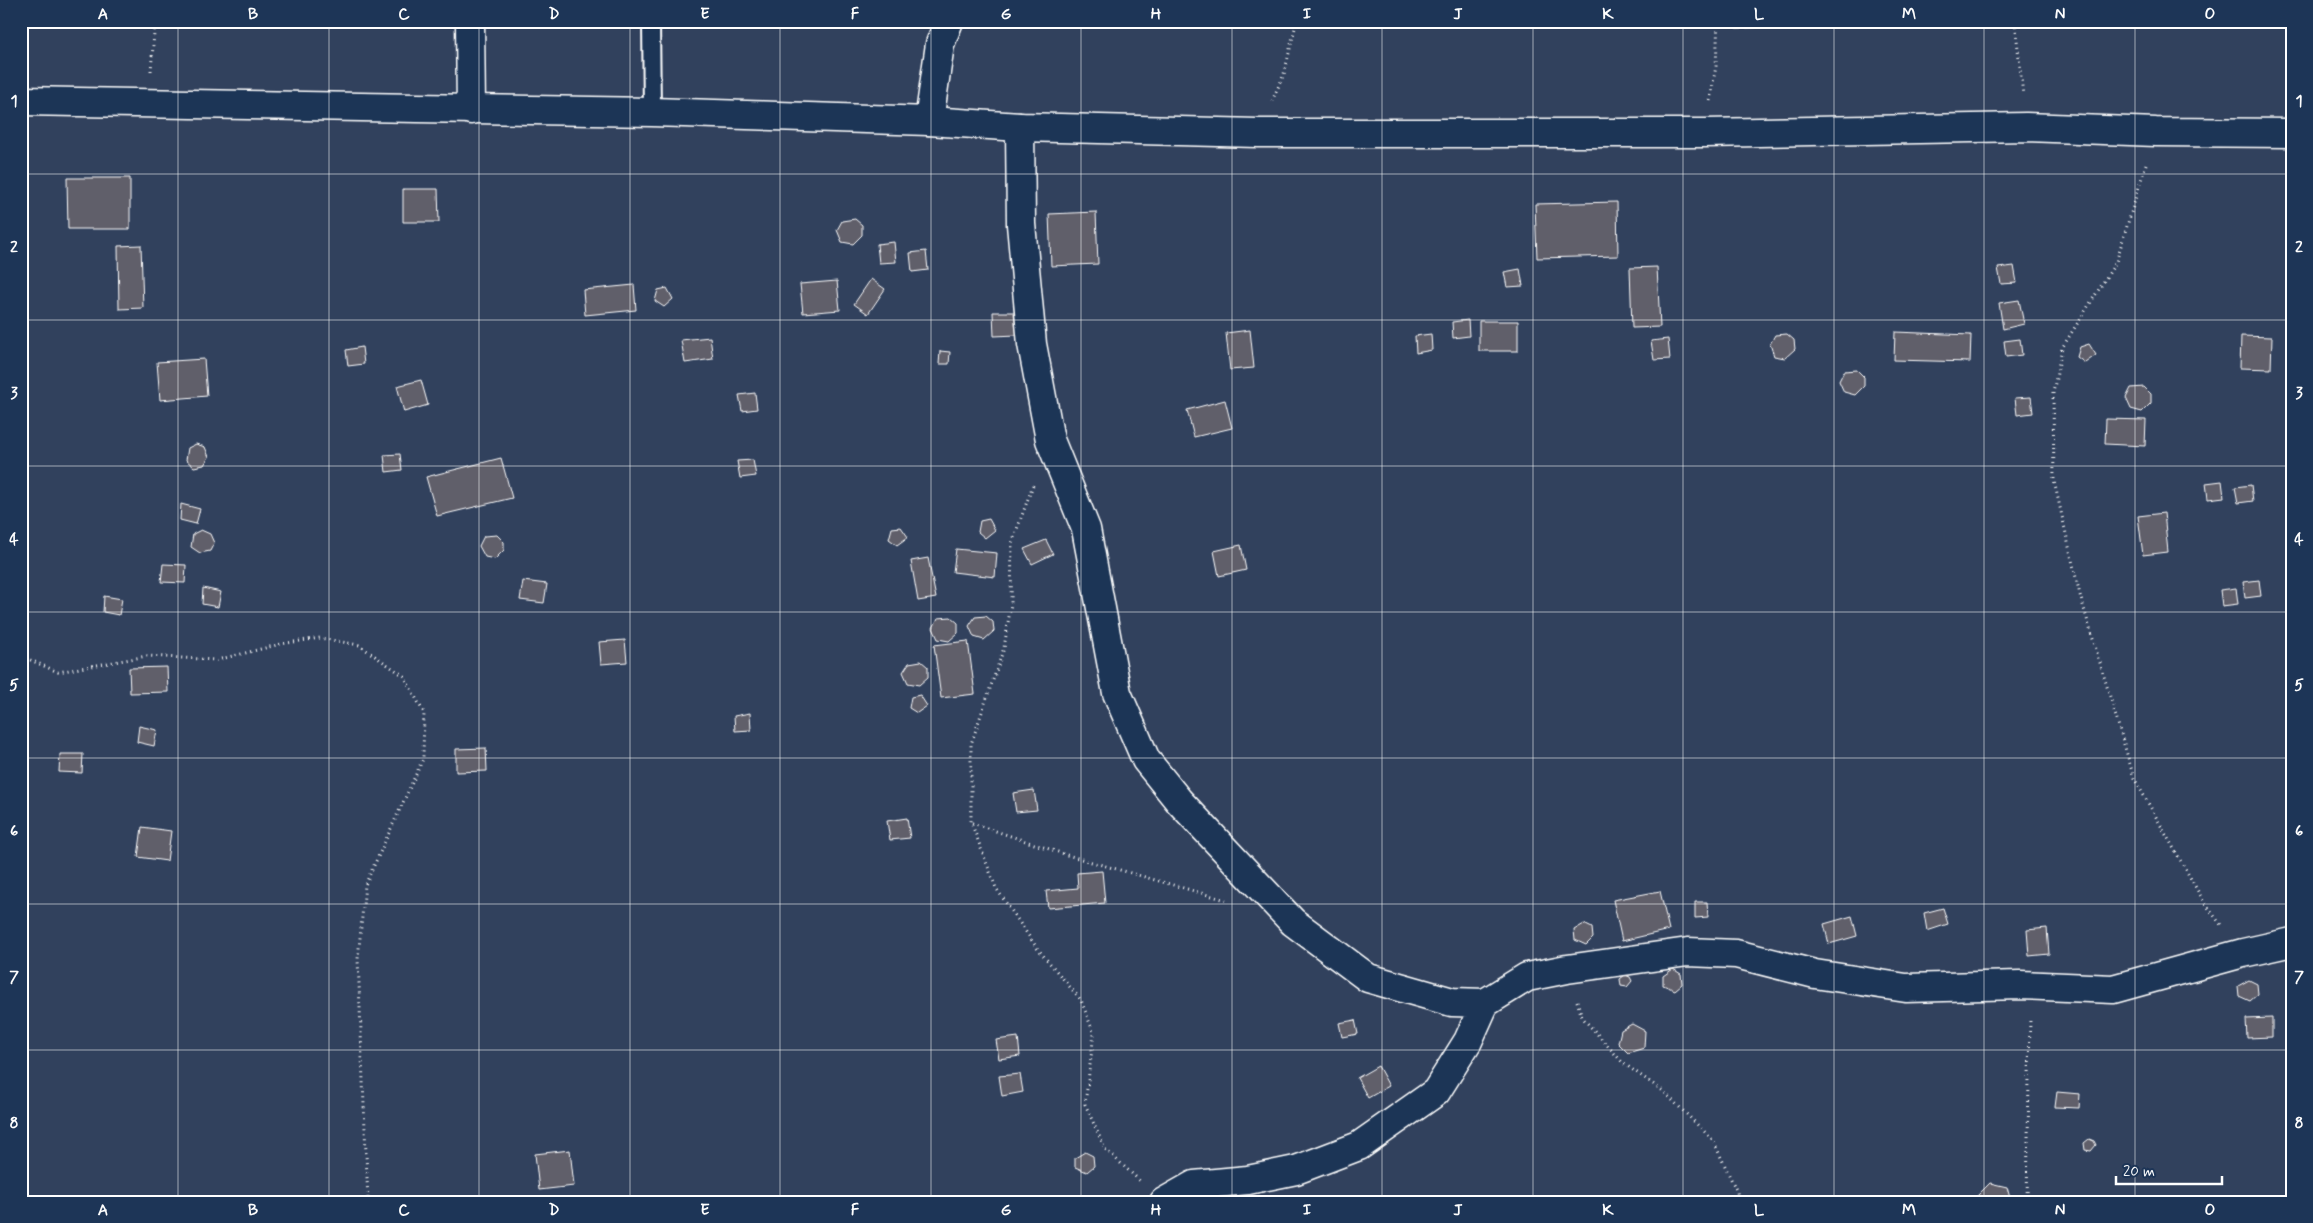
<svg xmlns="http://www.w3.org/2000/svg" width="2313" height="1223" font-family="Mynerve,sans-serif">
<style>
.building{fill:#605e6b;stroke:#fff}
.lines{fill:none;stroke-linecap:round;stroke-linejoin:round}
.lane-casing{stroke:#fff;stroke-width:20}
.street-casing{stroke:#fff;stroke-width:31}
.secondary-casing{stroke:#fff;stroke-width:31}
.path{stroke:#fff;stroke-width:3;stroke-dasharray:1 4;stroke-linecap:butt}
.lane{stroke:#1d3557;stroke-width:16}
.street{stroke:#1d3557;stroke-width:28}
.secondary{stroke:#1d3557;stroke-width:28}
.grid{fill:none;stroke:#fff;stroke-width:1;stroke-opacity:0.55}
.neatline{fill:none;stroke:#fff;stroke-width:2}
.grid-label{font-size:16px;text-anchor:middle;font-weight:bold;fill:#fff}
</style>
<rect width="100%" height="100%" fill="#31415d"/>
<filter id="ink" filterUnits="userSpaceOnUse"><feTurbulence type="fractalNoise" baseFrequency=".02" numOctaves="2"/><feDisplacementMap in="SourceGraphic" scale="10" xChannelSelector="R" yChannelSelector="G"/><feConvolveMatrix kernelMatrix="1 2 1 2 8 2 1 2 1" color-interpolation-filters="sRGB"/></filter>
<g filter="url(#ink)">
<!-- building -->
<path class="building" d="M1736,21h46v6l-46,1z
M67,178h63v51h-62z
M403,189h35l1,33h-36z
M1617,202l1,54 -81,2 -2,-54z
M1096,212l2,52 -47,2 -2,-52z
M855,219l7,6v10l-9,9 -11,-2 -5,-12 5,-9z
M894,242l2,20 -17,1 -2,-19z
M141,245l2,63 -24,1 -1,-63z
M926,251l2,19 -16,2 -2,-19z
M2014,266l3,17 -16,1 -3,-16z
M1657,267l3,60 -28,1 -2,-60z
M1520,269l3,17 -16,1 -3,-15z
M871,279l14,10 -17,25 -14,-10z
M837,281l3,29 -37,3 -3,-29z
M634,285l2,25 -51,5 -2,-25z
M667,288l6,11 -9,8 -9,-6 3,-11z
M2019,300l5,24 -21,5 -4,-26z
M993,312h24v23l-23,1z
M1468,320l1,16 -16,2 -1,-16z
M1479,321h39v30h-39z
M1250,330l4,38 -24,2 -4,-37z
M1895,332l76,3 -1,27 -76,-2z
M1431,334l1,16 -16,3 -1,-17z
M1787,334l7,6 1,9 -10,9 -11,-2 -4,-12 5,-9z
M2241,336l31,1 -1,32 -31,-1z
M710,337l3,22 -28,4 -4,-23z
M1668,339l2,20 -16,1 -3,-19z
M2020,339l2,16 -16,2 -2,-16z
M2089,344l7,11 -11,8 -8,-6 3,-10z
M362,347l2,17 -16,2 -2,-16z
M940,351l10,1 -1,12h-10z
M204,359l3,37 -47,4 -3,-38z
M1857,370l7,7v9l-9,9 -11,-3 -5,-11 5,-10z
M421,380l7,25 -24,7 -7,-26z
M2144,387l7,7v9l-9,9 -11,-3 -5,-11 5,-10z
M755,393l2,16 -15,2 -3,-16z
M2031,397l2,16 -16,2 -2,-17z
M1225,400l7,28 -38,9 -7,-27z
M2106,419l40,1 -1,26 -40,-2z
M196,444l9,3 4,10 -5,8 -10,2 -8,-7 2,-12z
M400,454l2,16 -16,2 -2,-17z
M501,458l11,40 -75,18 -11,-39z
M753,460l3,16 -16,2 -3,-17z
M2222,481l2,16 -16,2 -2,-16z
M2251,485l2,16 -15,2 -3,-16z
M181,504l19,5 -4,15 -16,-4z
M2164,513l4,39 -25,3 -5,-39z
M989,519l6,11 -10,8 -7,-6 2,-11z
M901,527l7,10 -11,8 -8,-6 3,-11z
M201,530l9,4 4,9 -4,8 -10,2 -9,-6 2,-13z
M497,535l7,7v8l-9,9 -10,-2 -6,-11 5,-10z
M1046,540l7,14 -21,10 -8,-15z
M1241,545l5,25 -27,6 -5,-25z
M956,549l41,4 -2,24 -42,-5z
M928,558l8,40 -18,3 -7,-40z
M163,564l23,1 -1,18 -24,-1z
M2259,580l2,16 -16,2 -2,-16z
M523,581l24,3 -3,19 -24,-3z
M203,588l18,4 -3,15 -16,-3z
M2236,588l2,16 -16,2 -2,-16z
M104,596l18,3 -3,16 -16,-3z
M986,616l7,6 1,9 -10,9 -10,-3 -5,-11 6,-9z
M951,617l7,6v10l-9,8 -11,-2 -5,-11 5,-10z
M625,640l2,22 -26,2 -2,-22z
M968,641l7,53 -34,4 -7,-53z
M921,661l7,6v10l-9,8 -11,-2 -5,-11 6,-9z
M167,667l1,25 -38,1 -1,-25z
M920,695l7,11 -10,7 -8,-5 2,-11z
M750,713l1,17 -16,1 -1,-15z
M139,726l18,4 -3,16 -17,-4z
M486,748l1,23 -31,1v-23z
M60,754h23l-1,19 -23,-1z
M1034,790l3,20 -21,2 -3,-19z
M907,818l3,20 -20,2 -3,-19z
M142,827l29,4 -4,30 -29,-4z
M1102,871l3,32 -57,5 -2,-17 32,-3 -1,-15z
M1660,891l9,39 -47,11 -9,-41z
M1695,902h12l1,15 -13,1z
M1943,908l5,16 -21,7 -3,-18z
M1852,916l5,20 -28,8 -5,-20z
M1584,924l8,4 1,10 -7,7 -11,-5 -1,-10z
M2047,928l2,26 -20,2 -2,-26z
M1673,969l8,5 1,10 -7,6 -12,-5v-9z
M1625,975l5,2 2,4 -5,6 -6,-1 -1,-7z
M2249,980l8,4 1,10 -8,7 -11,-5 -1,-10z
M2272,1018v19l-25,1 -1,-19z
M1355,1020l3,14 -16,3 -3,-14z
M1632,1024l13,7 -1,17 -16,5 -10,-10 3,-13z
M1018,1037l2,19 -21,3 -3,-19z
M1378,1066l11,20 -21,12 -11,-20z
M1020,1074l3,18 -21,4 -3,-20z
M2057,1092l23,2 -1,14 -24,-1z
M2089,1139l5,2 2,4 -5,6 -6,-1 -1,-7z
M570,1150l4,36 -35,4 -4,-36z
M1085,1152l8,4 1,10 -7,6 -12,-5v-9z
M1990,1183l17,4 4,15h-34l-1,-5z"/>
<g class="lines">
<!-- lane casing -->
<g class="lane-casing">
<path id="lane" d="M651,21l1,91"/>
</g>
<!-- street casing -->
<g class="street-casing">
<path id="street" d="M470,21l1,89
M929,121l11,-77 9,-23
M1020,127l1,97 11,120 18,96 36,89 31,164 29,67 33,41 114,121 75,56 84,24 33,1
M1164,1202l30,-17 54,-5 48,-10 63,-24 77,-54 32,-51 17,-38 42,-26 40,-8 121,-17 48,2 79,20 91,14 114,-3 93,4 130,-36 49,-11"/>
</g>
<!-- secondary casing -->
<g class="secondary-casing">
<path id="secondary" d="M21,101l631,11 277,9 91,6 238,6h447l321,-6 130,5 136,1"/>
</g>
<!-- path -->
<path class="path" d="M2015,21l8,74
M151,71l4,-50
M1272,101l12,-27 11,-46 -4,-7
M1710,101l6,-35 2,-45
M2146,164l-30,98 -54,86 -9,45 1,88 26,114 54,183 70,124 17,23
M1033,485l-21,58 -1,61 -7,44 -33,96v78l25,66 41,60 44,52 13,34 -9,70 20,45 35,32
M21,656l37,16 89,-16 70,4 64,-16 39,-6 39,7 45,31 20,37 -1,46 -58,126 -7,74 10,243
M972,823l95,32 159,45
M1577,1001l5,16 41,46 40,28 50,49 24,52 2,10
M2027,1202l3,-185"/>
<!-- lane -->
<use href="#lane" class="lane"/>
<!-- street -->
<use href="#street" class="street"/>
<!-- secondary -->
<use href="#secondary" class="secondary"/>
</g>
</g>
<!-- grid -->
<path class="grid" d="M178,21v1181M329,21v1181M479,21v1181M630,21v1181M780,21v1181M931,21v1181M1081,21v1181M1232,21v1181M1382,21v1181M1533,21v1181M1683,21v1181M1834,21v1181M1984,21v1181M2135,21v1181M21,174h2271M21,320h2271M21,466h2271M21,612h2271M21,758h2271M21,904h2271M21,1050h2271"/>
<!-- margin -->
<rect width="2313" height="1223" fill="none" stroke="#1d3557" stroke-width="55"/>
<!-- scale -->
<path d="M2116 1176v8h106v-8" fill="none" stroke="#ffffff" stroke-width="2.5"/>
<text x="2123" y="1176" font-size="15" fill="#ffffff" stroke="#1d3557" stroke-width="4" paint-order="stroke">20 m</text>
<rect x="28" y="28" width="2258" height="1168" class="neatline"/>
<g class="grid-label">
<text x="103" y="19">A</text>
<text x="253" y="19">B</text>
<text x="404" y="19">C</text>
<text x="554" y="19">D</text>
<text x="705" y="19">E</text>
<text x="855" y="19">F</text>
<text x="1006" y="19">G</text>
<text x="1156" y="19">H</text>
<text x="1307" y="19">I</text>
<text x="1458" y="19">J</text>
<text x="1608" y="19">K</text>
<text x="1759" y="19">L</text>
<text x="1909" y="19">M</text>
<text x="2060" y="19">N</text>
<text x="2210" y="19">O</text>
<text x="14" y="106">1</text>
<text x="2299" y="106">1</text>
<text x="14" y="252">2</text>
<text x="2299" y="252">2</text>
<text x="14" y="398">3</text>
<text x="2299" y="398">3</text>
<text x="14" y="544">4</text>
<text x="2299" y="544">4</text>
<text x="14" y="690">5</text>
<text x="2299" y="690">5</text>
<text x="14" y="836">6</text>
<text x="2299" y="836">6</text>
<text x="14" y="982">7</text>
<text x="2299" y="982">7</text>
<text x="14" y="1128">8</text>
<text x="2299" y="1128">8</text>
<text x="103" y="1215">A</text>
<text x="253" y="1215">B</text>
<text x="404" y="1215">C</text>
<text x="554" y="1215">D</text>
<text x="705" y="1215">E</text>
<text x="855" y="1215">F</text>
<text x="1006" y="1215">G</text>
<text x="1156" y="1215">H</text>
<text x="1307" y="1215">I</text>
<text x="1458" y="1215">J</text>
<text x="1608" y="1215">K</text>
<text x="1759" y="1215">L</text>
<text x="1909" y="1215">M</text>
<text x="2060" y="1215">N</text>
<text x="2210" y="1215">O</text>
</g>
</svg>
